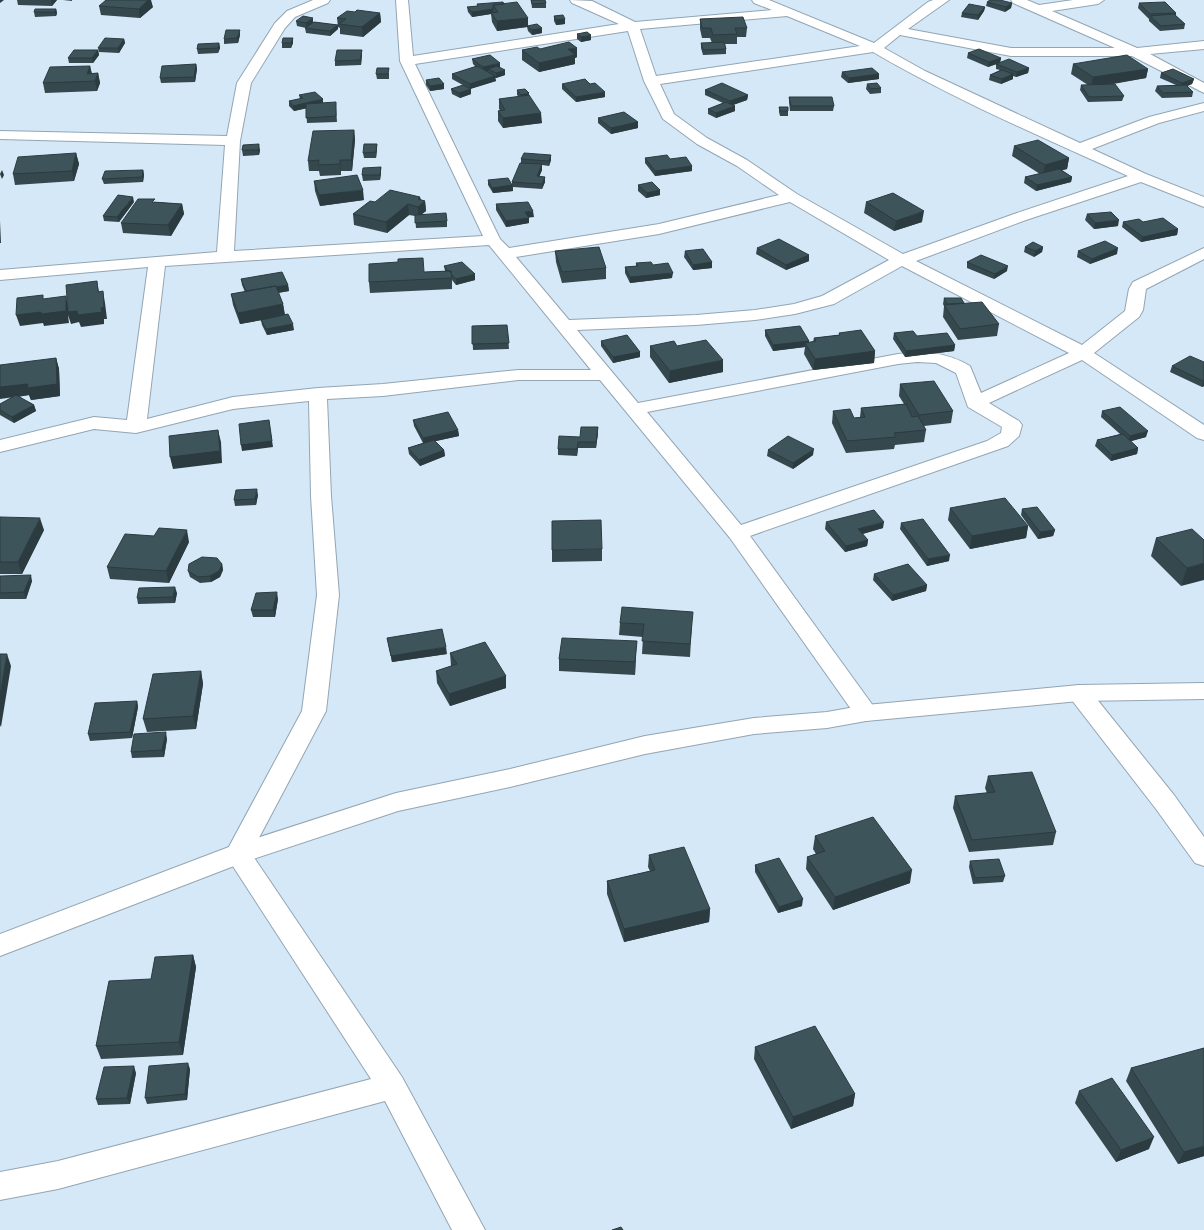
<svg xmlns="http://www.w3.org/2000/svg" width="1204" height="1230" font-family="Overpass,sans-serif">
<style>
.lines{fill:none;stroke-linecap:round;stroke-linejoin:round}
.minor-casing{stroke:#93a5b3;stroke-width:2}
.tertiary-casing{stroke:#93a5b3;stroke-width:2}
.minor{fill:#fff;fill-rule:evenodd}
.tertiary{fill:#fff;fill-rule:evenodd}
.wall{fill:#35484e}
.shaded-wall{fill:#2b3b40}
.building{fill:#3e545b;stroke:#2b3b40}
</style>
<rect width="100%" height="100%" fill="#d5e8f8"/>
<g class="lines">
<!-- minor casing -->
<g class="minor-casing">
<path id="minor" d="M313,0h17l-2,3 -33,14 -10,11 -34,55 -11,58 -6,110 249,-15 -83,-175 -4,-61h12l5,56 206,-32 -47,-21 -2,-3 22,1 43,21 137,-12 -18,-7 -2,-3h17l105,43 54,-41 5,-2h16l-41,29 103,19h104l-102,-45 -2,-3h16l12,5 34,-5h31l-6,4 -46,7 85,37 67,-7v8l-54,5 54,29v10l-72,-37h-121l-111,-21 -16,13 41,23 155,72 69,-26 55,-14v8l-45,12 -67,26 54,25 58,23v10l-63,-25 -115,38 -110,41 166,84 43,-34 4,-22 4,-7 71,-34v11l-58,30 -3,21 -4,7 -45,36 110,72v15l-7,-2 -115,-78 -93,43 30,18 3,4 -3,11 -11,10 -258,90 124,171 4,6 -4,6 -8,2 -8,-2 -128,-181 -130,-158h-82l-135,16 -56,3 4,97 8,99 -13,116 -75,142 151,224 83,153h-33l-67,-129 -327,88 -58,11v-28l58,-11 313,-82 -146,-225 77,-143 15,-116 -6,-99 -2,-95 -76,8 -97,24 -42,-4 -94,23v-12l94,-23 33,3 21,-153 -148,13v-10l217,-18 8,-107 -225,-6v-8l227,5 10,-53 38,-60 12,-12zM787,16l73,30 -204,30 -16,-47zM628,31l16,50 19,38 34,25 40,22 42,29 -120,29 -150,24 -9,-9 -85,-175zM873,52c82,48 169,85 255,124l-114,38 -111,40 -106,-60 -50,-34 -40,-22 -33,-24 -14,-30zM790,202l99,58 -67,36 -28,8 -39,6 -59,5 -127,5 -53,-63 143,-23zM489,245l102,125h-73l-135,14 -65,4 -85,9 -86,22 18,-153zM902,266l167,87 -88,40 -11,-27c-24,-14 -45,-15 -72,-12l-260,49 -61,-73 119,-5 59,-5 40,-6 39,-10zM917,362l19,1 20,10 12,34 34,20 -1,6 -14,8 -246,84 -94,-113 251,-48z
M1079,685l8,2 87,108 30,42v29l-9,-3 -39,-54 -85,-110 -4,-6 4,-6z"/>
</g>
<!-- tertiary casing -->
<g class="tertiary-casing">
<path id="tertiary" d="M1204,683v16l-125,2 -213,20 -39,7 -73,6 -109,20 -135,33 -112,24 -151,50 -247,95v-22l229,-87 167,-54 114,-24 135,-33 109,-18 73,-6 39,-7 213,-20z"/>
</g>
<!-- minor -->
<use href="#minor" class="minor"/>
<!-- tertiary -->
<use href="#tertiary" class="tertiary"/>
</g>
<!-- wall -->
<path class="wall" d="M17,0h40l-5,6 -34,-1z
M63,0h9v1z
M531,0l15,3v5h-14z
M987,2l25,1 -1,5 -6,4 -19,-6z
M1139,3l37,10v3l9,8 -1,5 -24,2 -11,-10v-2l-11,-11z
M477,4h27l24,14v8l14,7 -10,2 -4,-4 -1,-4 -30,4 -5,-9 -1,-8 -19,3 -4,-5 -1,-5 10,-1z
M99,6l54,1 -13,11 -39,-3z
M985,7l-1,4 -6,9 -17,-3 1,-4z
M56,9l1,4 -1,3 -21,1 -1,-5z
M355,12l25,1 1,9 -18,15 -23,-3v-6l-2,-1 -1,-9z
M554,16l11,3v5l-9,1 -2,-4z
M700,19l47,9 -1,9h-9v7h-12l1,5v5l-23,1 -2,-7v-5h11l-2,-5h-8l-2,-9z
M296,21l17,1 25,3v4l-8,7 -24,-3 -1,-5h1l-9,-2z
M577,34l14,6 -10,2 -4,-3z
M240,35l-2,8 -14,1v-5z
M293,38v5l-2,5h-9v-5z
M124,39l1,4 -6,10 -20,-1 -1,-4z
M219,43l1,5 -2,5 -20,1 -1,-5z
M540,49l37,8 -2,1v6l-36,8 -17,-12v-10z
M98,50l1,5 -6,8h-24l-1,-5z
M362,50v4l-1,11 -26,1v-5z
M968,53l33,5 -1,4 29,6 -1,5 -12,4 -3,-1v3l-12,5 -12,-4 1,-5 10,-5 -4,-1v-5l-8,3 -21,-9z
M472,59l33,16 -9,3h-1l1,3 -26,8 -18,-10v-5l24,-7 -3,-3z
M196,64l1,5 -2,13 -34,1 -1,-5z
M1073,64l75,5 -2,9 -38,7 16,11 -2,5 -34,1 -8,-12 1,-5h7l-17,-11z
M90,66l2,8 6,-1 2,10 -3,8 -52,2 -2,-10z
M842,72l37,2v5l-31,4 -7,-6z
M389,73v6h-12l-1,-5z
M1161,73l33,6 -2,5 -5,2 6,6 -1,5 -30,1 -7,-7 2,-5 19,-1 -16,-7z
M426,80l18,4v5l-14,2 -4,-6z
M562,84l43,13 -29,5 -14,-13z
M867,84l14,4v5l-11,1 -4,-5z
M451,89h20v5l-11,4 -8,-4z
M517,90l12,6 13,27 -39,5 -5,-7v-10l2,-1 -1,-1v-10l20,-2 -2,-2z
M705,90l43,5 -1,5 -14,5 2,1v5l-19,7 -8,-4v-5l15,-6 -18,-8z
M299,95l37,12 1,15 -30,1 -1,-15 -12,3 -5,-5v-5l11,-2z
M789,97l45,9 -1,5h-43l-1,-9z
M779,107l9,4v5h-8l-1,-4z
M598,118l40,4v6l-27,6 -13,-11z
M354,130l1,10 -3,31h-11v4l-21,1 -1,-5h-10l-1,-10z
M377,144v5l-1,9h-12l-1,-5z
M1014,146l55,12 -2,11 -5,1 10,7 -1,5 -35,9 -12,-8 1,-6 15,-3 -28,-18z
M242,150h18l-1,5 -16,1z
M76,153l3,11 -5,17 -59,4 -2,-11z
M551,155v5l-2,6 -7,-1v5l-3,7h6v5l-3,7 -29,-2v4l-20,2 -5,-8v-5l24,4v-2l9,-19v-4z
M645,158l25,1 22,7v5l-37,5 -10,-13z
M381,167v6l-1,7 -17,1 -1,-6z
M143,170l1,5 -1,7 -39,2 -2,-5z
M314,181l50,19 -44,6 -5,-15z
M638,185l22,5v5l-14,3 -8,-7z
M420,197l1,3 4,1 1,10 -4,3 25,7v6l-31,1 -1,-12 -6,-1 -22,18 -33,-8 -1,-11 22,-12z
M134,202l-15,20 -15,-1 -1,-5z
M155,202l27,2 2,10 -13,22 -48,-3 -2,-10z
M866,202l56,20 -28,9 -30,-18z
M496,204l38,13h-6l1,6 -23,4 -10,-17z
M1087,214l31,12 -24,3 -9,-9z
M1123,222h20l35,7 -1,6 -36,7 -19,-15z
M1025,247h18l-1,5 -8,5 -10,-5z
M757,248l52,7v6l-23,9 -30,-16z
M555,251l51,17v11l-44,4 -6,-21z
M685,251l27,11v6l-19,2 -9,-13z
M1078,251l39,3 -27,10 -13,-7z
M967,262l40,9 -13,8 -27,-11z
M636,263l17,2 19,13 -42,5 -5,-10v-6l11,-1z
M444,266l31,14 -19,5 -4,-5v9l-82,4 -1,-11 55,-10 21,-1z
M241,279l47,6 1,6 -11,2 5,11 2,11 9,15 -27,5 -5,-10 -1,-5 -21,4 -7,-19 -2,-11 14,-2 -3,-7z
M944,298l20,5 35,21 -2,12 -39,4 -15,-23 1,-11 -1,-2z
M507,325l2,24 -36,1 -1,-24z
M765,330l44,11v1h4l1,-4 25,-3v-2l36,18 -1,12 -61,7 -9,-16 1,-7 -32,4 -8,-15z
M894,333l23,3 38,9 -1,6 -49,6 -12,-18z
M601,341l39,11v5l-27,6 -12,-17z
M650,346h27l46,26 -54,11 -19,-26z
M56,358l3,11 1,27 -29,4 -2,-5 -11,2 16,8 2,6 -22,12 -14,-8v-11l11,-6z
M1204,362v24l-2,1 -32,-15 2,-6z
M900,384l53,27 -2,12 -27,3 2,4 -2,12 -29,3 -1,4 -48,4 -14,-30 1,-12 21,7 6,-1 1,-9 43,-4 -5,-8z
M1102,411l44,26 -15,4 7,7 -1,6 -26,7 -16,-15 2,-6 23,-6 -19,-17z
M413,420l45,10 1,6 -24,5 9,9 1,6 -25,10 -11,-12 -1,-6 15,-5 -9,-17z
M598,433l-2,15h-18l-1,8 -19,-1v-6l22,-12z
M768,450l45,5 -20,14 -26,-13z
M258,495l-2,10 -21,1 -1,-6z
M950,508l78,18 -2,12 -56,11 -22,-29z
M1022,509l33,21 -2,6 -15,3 -17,-24z
M0,517l44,13 -22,44h-22z
M826,522l57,6 -20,6 5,6 -1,6 -22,6 -20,-23z
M901,523l48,38 -22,5 -27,-37z
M1156,538l48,2 -23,46 -30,-30z
M189,542l-20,41 -59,-4 -3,-12z
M602,549v12l-50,1v-12z
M222,564l1,6 -3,7 -9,5 -11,1 -10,-6 -2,-6z
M874,574l53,11 -1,6 -34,10 -19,-21z
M0,576l32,5 -6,18h-26z
M177,593l-2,10 -37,1 -1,-6z
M278,599l-3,18h-22l-2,-7z
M620,623l72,1 -2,33 -48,-3 1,-17 -24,-2z
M387,638l60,16 -55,8z
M450,653l56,23v12l-56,18 -13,-23 -1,-12 15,-5z
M636,654l-1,21 -76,-4v-12z
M201,671l2,13 -7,45 -49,3 -4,-13z
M137,701l1,6 -6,31 -42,3 -2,-7z
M167,739l-3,18 -32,1 -1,-6z
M988,776l68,56 -3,13 -84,7 -16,-44 2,-12 32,-3 -2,-5z
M815,836l95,47 -77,27 -27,-41 1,-12 9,-3 -3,-5z
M649,855l61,54 -1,13 -85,20 -17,-48v-13l43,-10 -2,-4z
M970,861l35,15 -2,6 -30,2 -4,-17z
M755,865l47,41 -24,7 -23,-41z
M193,955l3,12 -13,88 -82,4 -5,-13 55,-67z
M755,1047l100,47 -2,12 -62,23 -37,-70z
M1131,1068l73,88 -26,8 -52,-83z
M190,1069l-3,31 -40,4 -2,-6z
M136,1073l-6,31 -32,1 -2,-6z
M1079,1091l70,58 -33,13 -41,-59z"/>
<!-- shaded-wall -->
<path class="shaded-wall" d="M0,0h4l-4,3z
M51,0h6l-5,6z
M144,0h7l2,7 -13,11 -1,-9z
M1012,3l-1,5 -6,4 1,-5z
M985,7l-1,4 -6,9v-5z
M56,9l1,4 -1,3 -1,-4z
M493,9v5l-2,-1v1l-19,3v-5z
M380,13l1,9 -18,15 -1,-10z
M313,18v4l-6,6 -1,-5z
M528,18v9l-1,-1v1l-30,4v-10z
M565,19v5l-9,1v-5z
M338,25v4l-8,7v-5z
M542,28v5l-10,2v-5z
M240,30v5l-2,8 -1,-5z
M591,35v5l-10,2v-5z
M293,38v5l-2,5v-5z
M124,39l1,4 -6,10 -1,-5z
M219,43l1,5 -2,5v-5z
M577,48v9l-2,1v6l-36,8v-9l29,-14z
M98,50l1,5 -6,8 -1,-5z
M362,50v4l-1,11 -1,-5z
M1001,58l-1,5 -12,4 1,-5z
M500,63v5l-12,1v2l-5,1v-5z
M196,64l1,5 -2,13 -1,-5z
M90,66l2,9 -5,-1z
M1029,68l-1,5 -12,4 1,-5z
M1148,69l-2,9 -55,9 2,-10z
M505,70v5l-9,3v-5z
M98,73l2,10 -3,8 -2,-10z
M879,74v5l-31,4 1,-5z
M1013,74v5l-12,5 1,-5z
M495,76l1,5 -26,8v-5z
M1194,79l-2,5 -11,4 1,-5z
M444,84v5l-14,2v-5z
M471,89v5l-11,4 -1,-5z
M605,92v5l-29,5v-5z
M529,93v5l-8,2v-5z
M748,95l-1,5 -17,6v-5z
M323,99v6l-29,6 -1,-5z
M735,106v5l-19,7v-5z
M541,113l1,10 -39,5v-10z
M638,122v6l-27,6v-6z
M354,130l1,10 -3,31 -1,-11z
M259,144l1,6 -1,5 -1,-5z
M377,144v5l-1,9v-6z
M76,153l3,11 -5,17 -2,-10z
M551,155v5l-2,6v-5z
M1069,158l-2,11 -24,6 2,-10z
M340,160l1,11v4l-1,-11z
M542,164v6l-5,12v-6z
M692,166v5l-37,5v-5z
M381,167v6l-1,7v-5z
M2,170l2,5 -2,4 -2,-5z
M143,170l1,5 -1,7 -1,-5z
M545,177v5l-3,7v-5z
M1072,177l-1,5 -35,9 1,-6z
M512,185l1,6 -20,2 -1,-5z
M363,190l1,10 -44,6 -1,-11z
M660,190v5l-14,3 1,-5z
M133,197l1,5 -15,20 -2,-5z
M420,197l1,7 4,-3 1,10 -8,6v-18z
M182,204l2,10 -13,22 -3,-11z
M408,204l1,11 -22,18 -1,-11z
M533,211l1,6 -9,1v-6z
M924,211l-2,11 -28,9 2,-10z
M529,218v5l-23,4v-6z
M1119,220l-1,6 -24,3 1,-6z
M0,221l1,22h-1z
M1178,229l-1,6 -36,7 2,-5z
M1043,247l-1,5 -8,5 1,-6z
M1118,248l-1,6 -27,10 2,-5z
M809,255v6l-23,9v-5z
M712,262v6l-19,2v-5z
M1008,266l-1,5 -13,8 1,-5z
M673,273l-1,5 -42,5v-6z
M475,274v6l-19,5v-6z
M97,281l2,11h-1z
M288,285l1,6 -42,7 -1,-6z
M103,291l2,12 2,16h-3v5l-23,3 -2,-5 -8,2 -3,-9 1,8 -25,3 -1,-3 -23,3 -4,-11 50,-19 2,11 33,1z
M283,304l2,12 -45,8 -2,-11z
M293,324l1,6 -27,5 -1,-6z
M809,341l-1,5 -3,-3v4l-32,4v-6z
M955,345l-1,6 -49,6 1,-6z
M875,351l-1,12 -61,7 2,-11z
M640,352v5l-27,6v-6z
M56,358l3,11 1,27 -29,4 -2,-5 -29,4v-12z
M723,360v12l-54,11 1,-12z
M1203,381h1v5l-2,1z
M34,405l2,6 -22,12 -2,-6z
M269,420l4,27 -31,4 -1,-6z
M598,427v6l-2,15v-6z
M218,430l3,12 1,21 -49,6 -3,-12z
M458,430l1,6 -36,8v-6z
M1148,431l-2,6 -18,5 2,-6z
M578,442v6l-1,8v-7z
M1138,448l-1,6 -26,7 1,-6z
M814,449l-1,6 -20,14v-6z
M444,450l1,6 -25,10 -1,-6z
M257,489l1,6 -2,10 -1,-6z
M40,518l4,12 -22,44 -4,-12z
M884,522l-1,6 -25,7v-6z
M1028,526l-2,12 -56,11 2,-13z
M187,530l2,12 -20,41 -3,-12z
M1055,530l-2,6 -15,3 2,-7z
M868,540l-1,6 -22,6 1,-6z
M950,555l-1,6 -22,5 1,-7z
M1204,563v17l-23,6 6,-18z
M222,564l1,6 -3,7 -9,5 -1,-6z
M31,575l1,6 -6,18 -2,-7z
M927,585l-1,6 -34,10 1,-6z
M175,587l2,6 -2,10 -2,-6z
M277,592l1,7 -3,18 -2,-7z
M637,641l-1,13 -1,21v-13z
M446,647l1,7 -55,8 -1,-6z
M7,654l4,12 -10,61 -1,-2v-30z
M201,671l2,13 -7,45 -3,-13z
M506,676v12l-56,18 -1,-12z
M137,701l1,6 -6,31 -2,-6z
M166,732l1,7 -3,18 -2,-7z
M912,870l-2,13 -77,27 2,-13z
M803,899l-1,7 -24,7 1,-6z
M710,909l-1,13 -85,20v-13z
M193,955l3,12 -13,88 -4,-13z
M188,1063l2,6 -3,31 -2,-6z
M134,1066l2,7 -6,31 -3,-6z
M855,1094l-2,12 -62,23 2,-12z
M1154,1137l-5,12 -33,13 5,-12z
M1204,1146v10l-26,8 6,-12z"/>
<!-- building -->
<path class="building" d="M106,0h42l-9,9 -40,-3z
M531,0h14l1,3 -14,1z
M990,0h10l12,3 -6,4 -19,-5z
M503,2l1,2 -11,1v4l-21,3 -5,-5 11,-1 -1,-2z
M517,2l11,16 -31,3 -6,-8 7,-1 -5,-7z
M1165,2l11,11 -26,1 -11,-11z
M969,4l16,3 -7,8 -16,-2z
M35,9h21l-1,3h-21z
M357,10l23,3 -18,14 -23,-3 7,-5 -9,-1 10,-7 8,1z
M1174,14l11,10 -24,2 -11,-10z
M563,15l2,4 -9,1 -2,-4z
M303,16l10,2 -7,5 -10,-2z
M743,17l4,11h-12l2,6 -24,1 -2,-7h-9l-2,-9z
M314,22l24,3 -8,6 -25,-3z
M537,24l5,4 -10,2 -5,-4z
M226,30h14l-3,8 -13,1z
M587,32l4,3 -10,2 -4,-3z
M105,38l19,1 -6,9h-20z
M283,38h10l-2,5h-9z
M569,42l8,6 -9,1 7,6 -36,8 -17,-13 15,-3 3,2z
M724,42l2,7 -23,1 -2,-7z
M219,43l-1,5 -21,1 1,-5z
M979,49l22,9 -12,4 -21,-9z
M74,50h24l-6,8h-24z
M337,50h25l-2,10 -25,1z
M490,55l10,8 -17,4 -11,-8z
M1127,55l21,14 -55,8 -20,-13z
M1009,59l20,9 -12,4 -21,-8z
M196,64l-2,13 -34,1 2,-12z
M90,66l-3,8 11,-1 -3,8 -52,2 7,-16z
M477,66l18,10 -25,8 -18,-10z
M497,66l8,4 -9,3 -8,-4z
M377,68h12l-1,6h-12z
M872,68l7,6 -30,4 -7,-6z
M1173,69l21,10 -12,4 -21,-10z
M1002,70l11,4 -11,5 -12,-4z
M439,78l5,6 -14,2 -4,-6z
M585,79l5,5 5,-1 10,9 -29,5 -14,-13z
M722,83l26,12 -18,6 -25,-11z
M877,83l4,5 -10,1 -4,-5z
M1115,84l9,12 -35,1 -8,-12z
M463,85l8,4 -12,4 -8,-4z
M1186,85l7,7 -30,1 -6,-7z
M525,89l4,4 -8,2 -4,-5z
M315,92l8,7 -30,7 -4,-5 14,-3 -4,-3z
M529,95l12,18 -38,5 -5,-7 7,-1 -6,-11z
M789,97h43l2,9h-43z
M336,102v14l-30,2v-14z
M726,102l9,4 -19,7 -8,-4z
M779,107h9v4h-8z
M624,112l14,10 -27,6 -13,-10z
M354,130l-3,30h-11v4l-22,1 1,-5 -11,1 5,-30z
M1038,140l31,18 -24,7 -31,-19z
M259,144l-1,6h-16l1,-5z
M364,144h13l-1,8 -13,1z
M76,153l-4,18 -59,3 5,-17z
M524,153l27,2 -2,6 -28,-2z
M667,155l3,4 16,-2 6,9 -37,5 -10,-13z
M520,163l22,1 -5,12 8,1 -3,7 -30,-2z
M381,167l-1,8h-18l1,-7z
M1059,169l13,8 -35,8 -12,-8z
M143,170l-1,7 -40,2 3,-8z
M357,175l6,15 -44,5 -5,-14z
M508,178l4,7 -20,3 -4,-8z
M652,182l8,8 -13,3 -9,-8z
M390,190l30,7 -2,2 7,2 -7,6 -10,-3 -22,18 -33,-8 17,-13 5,1z
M893,193l31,18 -28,10 -30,-19z
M118,195l15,2 -16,20 -14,-1z
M138,199h17l-3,3 30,2 -14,21 -47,-2z
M528,202l5,9 -8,1 4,6 -23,3 -10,-17z
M1111,212l8,8 -24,3 -8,-9z
M446,213l1,8 -32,2v-8z
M1163,218l15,11 -35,8 -20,-15 16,-3 4,3z
M779,239l30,16 -23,10 -29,-17z
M1105,241l13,7 -26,11 -14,-8z
M1033,242l10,5 -8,4 -10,-4z
M599,247l7,21 -44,4 -7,-21z
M703,249l9,13 -19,3 -8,-14z
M981,255l27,11 -13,8 -28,-12z
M423,258l1,14 27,-1 1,7 -83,4v-18l29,-2v-3z
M462,262l13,12 -19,5 -5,-5v-3h-3l-4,-5z
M651,262l2,3 15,-2 5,10 -43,4 -5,-10 13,-1 -2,-3z
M282,272l6,13 -12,2v-1l-30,5 -5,-12z
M97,281l1,11 5,-1 1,16 -3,1 1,4 -24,3 -1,-4 -9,1 -2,-27z
M276,286l7,18 -45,9 -7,-19z
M43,295v4l23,-3v15l-25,3v-2l-25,3 1,-17z
M944,298h17l3,5 -17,1z
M982,302l17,22 -39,5 -16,-24z
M288,314l5,10 -27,5 -5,-9z
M507,325l2,18 -37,1v-18z
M800,326l9,15 -36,4 -8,-15z
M861,330l14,21 -60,8 -10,-16 11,-2 -2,-3 26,-3 -1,-2z
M913,331l4,5 30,-3 8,12 -49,6 -12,-18z
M627,335l13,17 -27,5 -12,-16z
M706,340l17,20 -53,11 -20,-25 24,-5 3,5z
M1190,356l14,6v19h-1l-31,-15z
M56,358l1,26 -30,4 1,-4 -28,3v-22z
M934,381l19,30 -34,4 -19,-31z
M16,395l18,10 -22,12 -12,-7v-6z
M906,404l6,13 6,-1 8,14 -32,3 2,4 -49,4 -14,-30 17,-2 4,9 11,-1 -4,-9z
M1120,407l28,24 -18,5 -28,-25z
M448,412l10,18 -35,8 -10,-18z
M269,420l3,21 -31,4 -2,-21z
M581,427h17l-2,15h-18l-1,7h-19l1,-13 21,1z
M218,430l2,21 -50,6 -1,-21z
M1123,434l15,14 -26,7 -15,-15z
M788,436l26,13 -21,14 -25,-13z
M434,440l10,10 -25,10 -11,-12z
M257,489l-2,10 -21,1 2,-10z
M1005,498l23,28 -56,10 -22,-28z
M1037,507l18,23 -15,2 -18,-23z
M874,510l10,12 -26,7 10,11 -22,6 -20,-24z
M0,517l40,1 -22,44h-18z
M923,519l27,36 -22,4 -27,-36z
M601,520l1,29 -50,1v-29z
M159,528l28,2 -21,41 -59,-4 18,-33 29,2z
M1192,529l12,11v23l-17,5 -31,-30z
M202,557l15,1 5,6 -3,7 -9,5 -12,1 -10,-6 1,-7z
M908,564l19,21 -34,10 -19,-21z
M31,575l-7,17 -24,1v-17z
M175,587l-2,10 -36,1 2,-10z
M277,592l-4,18h-22l5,-17z
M622,607l71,5 -3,32 -48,-3 2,-17 -24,-1z
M442,629l4,18 -55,9 -4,-18z
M562,638l75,3 -2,21 -76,-3z
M485,642l21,34 -57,18 -13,-23 21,-7 -7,-11z
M0,654h7l-7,41z
M201,671l-8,45 -50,3 10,-45z
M137,701l-7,31 -42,2 7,-31z
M166,732l-4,18 -31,2 3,-18z
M1032,772l24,60 -84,8 -17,-44 40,-4 -7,-16z
M873,817l39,53 -77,27 -28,-40 18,-6 -10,-15z
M684,847l26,62 -86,20 -17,-48 48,-11 -6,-15z
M779,858l24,41 -24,8 -24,-42z
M999,859l6,17 -30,2 -5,-17z
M193,955l-14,87 -83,4 13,-65 42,-2 4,-22z
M815,1026l40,68 -62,23 -38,-70z
M1204,1048v98l-20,6 -53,-84z
M188,1063l-3,31 -40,4 4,-32z
M134,1066l-7,32 -31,1 8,-32z
M1112,1078l42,59 -33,13 -42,-59z
M621,1227l2,3h-11z"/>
</svg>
